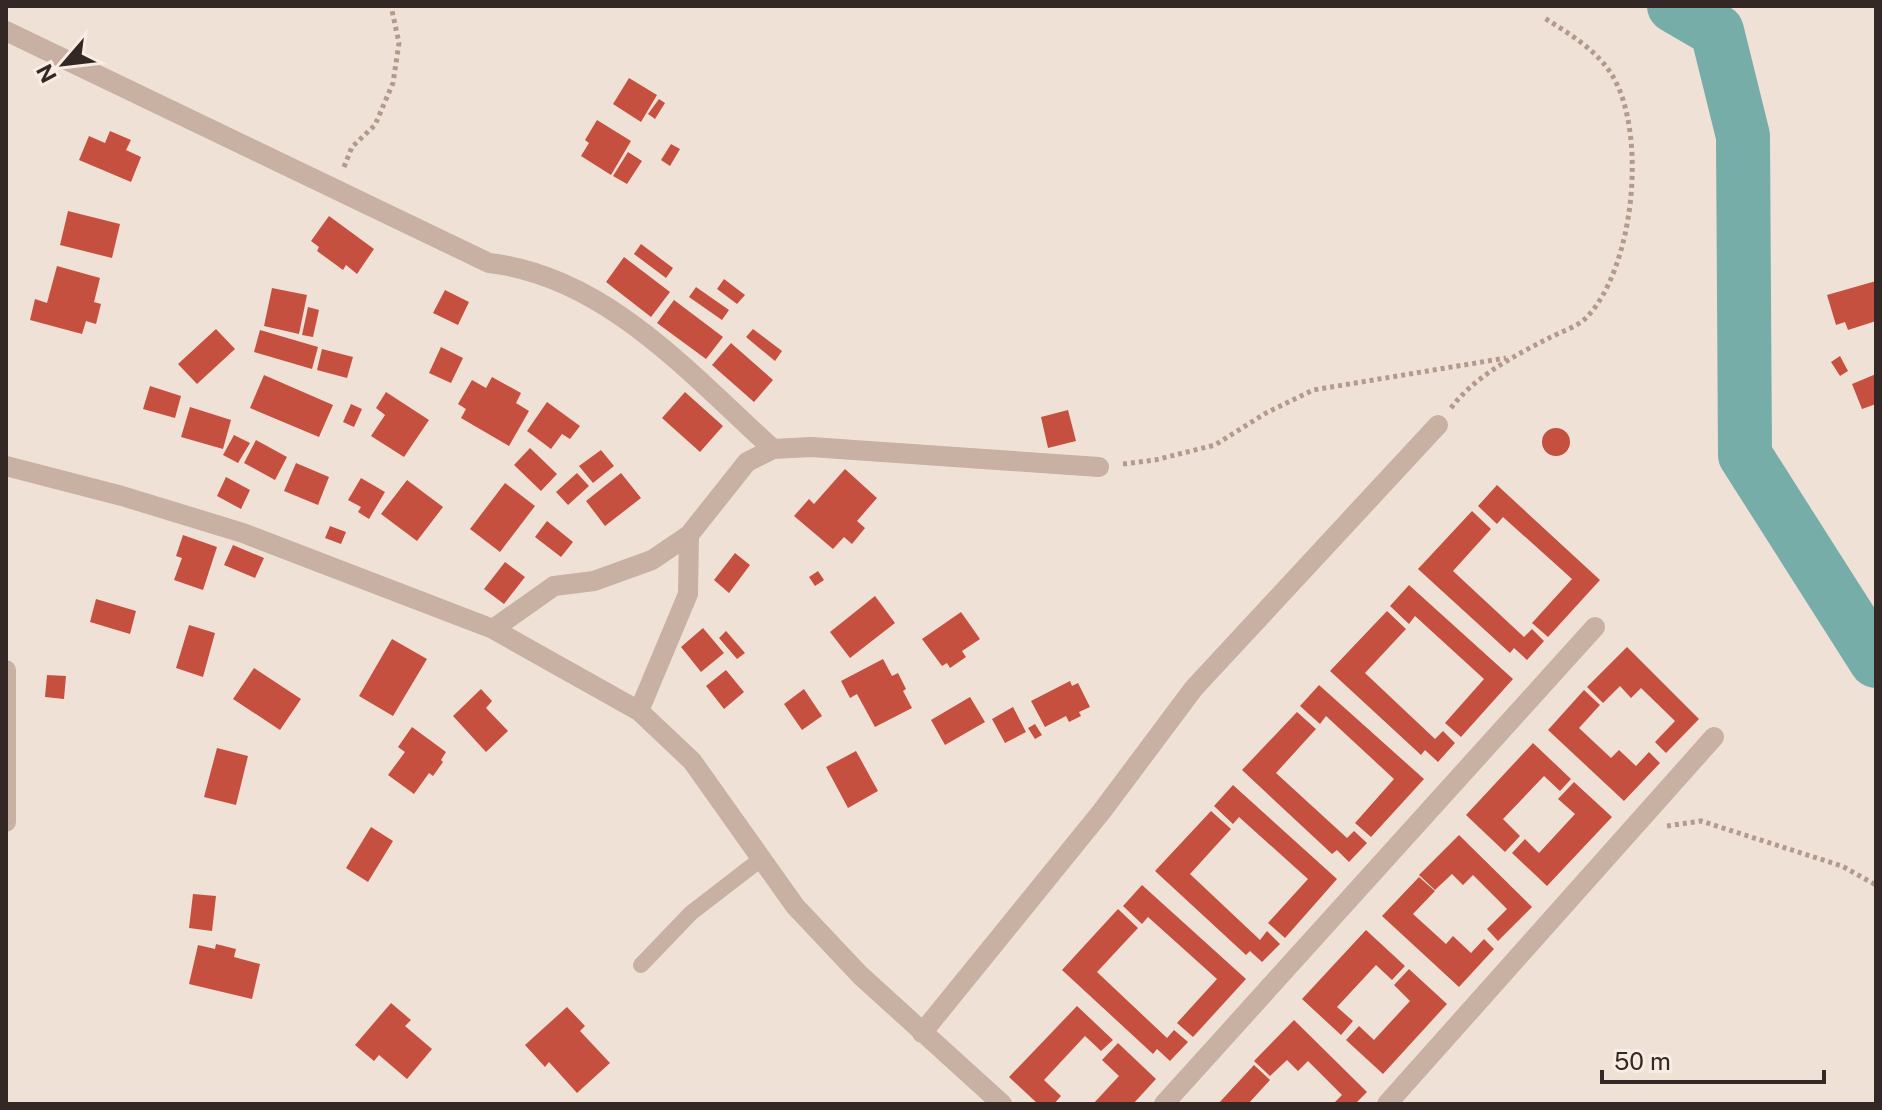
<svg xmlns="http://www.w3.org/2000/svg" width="1882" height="1110" font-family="'Public Sans',sans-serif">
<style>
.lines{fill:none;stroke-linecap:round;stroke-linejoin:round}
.river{stroke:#76ada9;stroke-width:54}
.building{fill:#c6503f}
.path{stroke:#b4998d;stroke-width:5;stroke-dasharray:4 4;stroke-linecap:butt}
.service{stroke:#c8b0a3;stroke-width:16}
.minor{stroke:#c8b0a3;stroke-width:20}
</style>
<rect width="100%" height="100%" fill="#f0e1d6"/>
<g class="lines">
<!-- river -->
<path class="river" d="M1674,6l43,25 26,105 2,319 131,206"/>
</g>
<!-- building -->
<path class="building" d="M629,78l28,17 -16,27 -28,-18z
M659,99l6,4 -10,16 -7,-5z
M597,120l34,21 -20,34 -30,-19 8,-13 -4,-3z
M110,131l21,9 -5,10 15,7 -10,25 -52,-22 10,-24 16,7z
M671,144l9,5 -10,17 -9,-6z
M628,152l14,9 -15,23 -14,-8z
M68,211l52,13 -8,34 -52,-13z
M329,216l45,33 -17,25 -11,-9 -3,5 -26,-19 2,-4 -8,-6z
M641,244l32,24 -7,10 -32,-24z
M624,257l46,35 -19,25 -45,-35z
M57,266l43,12 -6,24 7,2 -5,20 -10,-3 -4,13 -52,-14 5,-21 12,4z
M724,279l21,16 -8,9 -20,-15z
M1876,281v40l-28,9 -3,-8 -9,3 -9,-30z
M696,287l33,23 -7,10 -33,-23z
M272,288l35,7 -8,39 -35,-8z
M445,290l24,12 -11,23 -25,-12z
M674,300l49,37 -17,22 -49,-36z
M308,307l11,3 -6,27 -11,-2z
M216,329l19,20 -38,35 -19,-20z
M753,329l29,22 -7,10 -29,-24z
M260,330l58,17 -6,22 -58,-17z
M731,343l42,37 -19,22 -42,-37z
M441,347l22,11 -12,25 -22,-10z
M322,349l31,8 -6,21 -30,-8z
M1840,356l8,15 -8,5 -9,-14z
M1876,374v30l-14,5 -10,-25z
M264,375l69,30 -14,32 -69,-29z
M492,377l29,16 -5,10 13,8 -20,35 -48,-28 5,-9 -8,-5 14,-24 14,8z
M150,386l31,10 -6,22 -32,-9z
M386,392l43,28 -25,37 -33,-21 14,-21 -9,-7z
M685,392l38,34 -23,26 -38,-34z
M547,402l33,24 -10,13 -8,-5 -11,15 -24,-18z
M351,404l11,5 -8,18 -11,-5z
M190,407l41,13 -8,29 -42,-12z
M1068,410l8,31 -28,7 -7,-31z
M1542 442a14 14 0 1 1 28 0a14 14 0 1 1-28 0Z
M234,435l16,8 -12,20 -15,-8z
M256,440l31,17 -12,23 -31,-17z
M530,448l27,26 -16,17 -27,-26z
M601,450l13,16 -21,17 -14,-17z
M296,463l33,14 -11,28 -34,-14z
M845,469l32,29 -20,23 8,7 -13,16 -8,-7 -11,12 -39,-33 15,-17 5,5z
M577,473l12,13 -21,19 -12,-13z
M621,473l20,25 -36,28 -19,-25z
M226,477l24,13 -9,19 -24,-13z
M361,478l24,14 -16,27 -11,-7 3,-5 -13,-7z
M407,480l36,27 -26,34 -36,-27z
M505,483l30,23 -35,46 -30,-23z
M1497,485l103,95 -52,57 -16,-14 40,-44 -69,-62 -6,7 -19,-18z
M1472,511l19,18 -38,42 71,66 8,-8 12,12 -17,19 -13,-12 -4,5 -92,-84z
M547,521l26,21 -12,15 -26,-20z
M330,526l16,6 -5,12 -16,-6z
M183,535l34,12 -14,43 -29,-10 8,-22 -6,-2z
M233,545l31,13 -9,20 -31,-13z
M735,553l15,12 -21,28 -15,-13z
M505,562l20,15 -21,27 -20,-15z
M818,571l6,9 -9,6 -6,-9z
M1409,585l104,94 -52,58 -16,-14 39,-44 -69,-63 -6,8 -19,-18z
M875,596l20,27 -45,35 -20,-26z
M96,599l40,12 -6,23 -40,-12z
M1387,611l19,18 -41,44 70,66 8,-8 12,12 -17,19 -13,-12 -4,5 -91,-84z
M961,612l19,27 -18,12 4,6 -16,11 -3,-5 -5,3 -20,-27z
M189,625l26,8 -12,44 -27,-9z
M703,628l21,25 -23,19 -20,-25z
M726,631l19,22 -8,6 -18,-21z
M392,639l35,20 -34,57 -34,-20z
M1627,647l72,72 -33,34 -11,-11 20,-21 -34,-33 -10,10 -11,-12 -17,17 -16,-16z
M883,659l9,17 6,-3 8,16 -3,2 9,17 -37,19 -18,-33 -7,4 -9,-17z
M254,668l47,31 -21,31 -47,-31z
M726,670l18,22 -20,17 -18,-23z
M47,675l19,1 -2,23 -19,-2z
M1070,681l2,5 6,-3 12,24 -11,5 2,4 -12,6 -3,-6 -21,11 -14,-26z
M1319,685l105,94 -53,58 -16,-14 39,-44 -68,-63 -6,8 -20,-18z
M481,689l11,12 -6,7 22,23 -22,21 -33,-36z
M804,689l18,27 -20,14 -18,-26z
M1584,690l16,15 -21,23 32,30 8,-8 17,16 13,-14 11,11 -36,38 -76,-71z
M970,697l15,25 -40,23 -14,-25z
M1013,707l13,25 -21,11 -13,-24z
M1297,712l19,17 -40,44 71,65 7,-7 13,12 -18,19 -12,-12 -5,4 -90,-84z
M1035,724l7,11 -7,4 -7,-11z
M412,727l34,25 -5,8 2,2 -10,14 -4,-3 -15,21 -26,-19 17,-23 -7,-5z
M1533,743l38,36 -11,12 -16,-15 -41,43 17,17 -15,16 -39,-37z
M217,748l31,8 -12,49 -32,-8z
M856,751l22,40 -30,17 -22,-41z
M1574,782l38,35 -65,69 -35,-33 13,-14 14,14 36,-39 -17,-15z
M1233,785l104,94 -52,59 -17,-15 40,-44 -69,-62 -6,7 -19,-18z
M1211,811l20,18 -41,45 70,66 7,-9 13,13 -18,18 -12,-11 -4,4 -91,-84z
M371,827l22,14 -25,41 -22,-14z
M1459,835l73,72 -34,34 -11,-12 20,-20 -34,-34 -10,10 -11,-11 -17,16 -16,-15z
M1419,877l16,14 -22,23 33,30 7,-8 18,17 13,-14 10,10 -35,38 -77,-71z
M1142,885l104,94 -53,58 -16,-14 40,-44 -69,-62 -6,7 -19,-18z
M193,894l23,2 -4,35 -23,-3z
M1118,909l20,19 -41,44 70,66 7,-8 14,12 -18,19 -13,-12 -4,5 -91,-84z
M1366,930l39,36 -13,14 -16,-15 -39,42 16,14 -12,14 -39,-36z
M216,944l20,5 -2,8 26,7 -8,35 -63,-15 9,-39 17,4z
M1409,969l38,35 -64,70 -37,-34 13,-14 15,14 36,-39 -16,-16z
M391,1003l20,17 -6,6 27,23 -25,30 -28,-24 -5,6 -19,-16z
M1077,1006l36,34 -12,11 -16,-15 -41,44 17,16 -7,8h-16l-29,-27z
M567,1007l18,19 -5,5 30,32 -33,30 -28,-31 -4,5 -20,-22z
M1294,1020l73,72 -12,12h-22l9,-9 -34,-34 -10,10 -11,-11 -17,16 -16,-15z
M1118,1043l38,36 -23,25h-40l26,-28 -17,-16z
M1254,1065l16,15 -22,24h-30z"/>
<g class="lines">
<!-- path -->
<path class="path" d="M344,167l8,-20 23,-22 18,-42 6,-40 -8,-37
M1451,408c24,-32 63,-52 98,-70 11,-6 28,-11 37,-20 48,-49 62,-184 26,-243 -16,-26 -44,-42 -69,-58
M1123,464l32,-4 60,-15 51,-32 47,-23 193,-32
M1667,826l34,-5 141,45 34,19"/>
<!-- service -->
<path class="service" d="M641,965l50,-52 70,-54"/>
<!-- minor -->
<path class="minor" d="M6,31l483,232c117,13 202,112 284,186
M6,466l116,30 121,37 250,96 146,82 53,50 103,145 65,69 142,129
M493,629l61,-43 40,-5 58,-21 37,-25 58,-73 26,-13 38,-2 288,20
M6,670v152
M639,711l49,-117 1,-59
M922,1033l180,-222 92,-123 244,-263
M1164,1104l431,-477
M1387,1104l327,-367"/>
</g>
<!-- border -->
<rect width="1882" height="1110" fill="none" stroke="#332825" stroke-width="16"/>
<!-- north arrow -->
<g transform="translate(64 64) rotate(242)" stroke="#f9ece2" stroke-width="6" paint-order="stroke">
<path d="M0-6L14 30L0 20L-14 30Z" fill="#332825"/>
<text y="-12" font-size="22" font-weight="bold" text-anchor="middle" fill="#332825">N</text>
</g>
<!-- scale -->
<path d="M1602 1070v12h222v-12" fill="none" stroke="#332825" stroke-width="4"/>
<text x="1614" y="1070" font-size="24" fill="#332825" stroke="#f9ece2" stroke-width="6" paint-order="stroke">50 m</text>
</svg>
